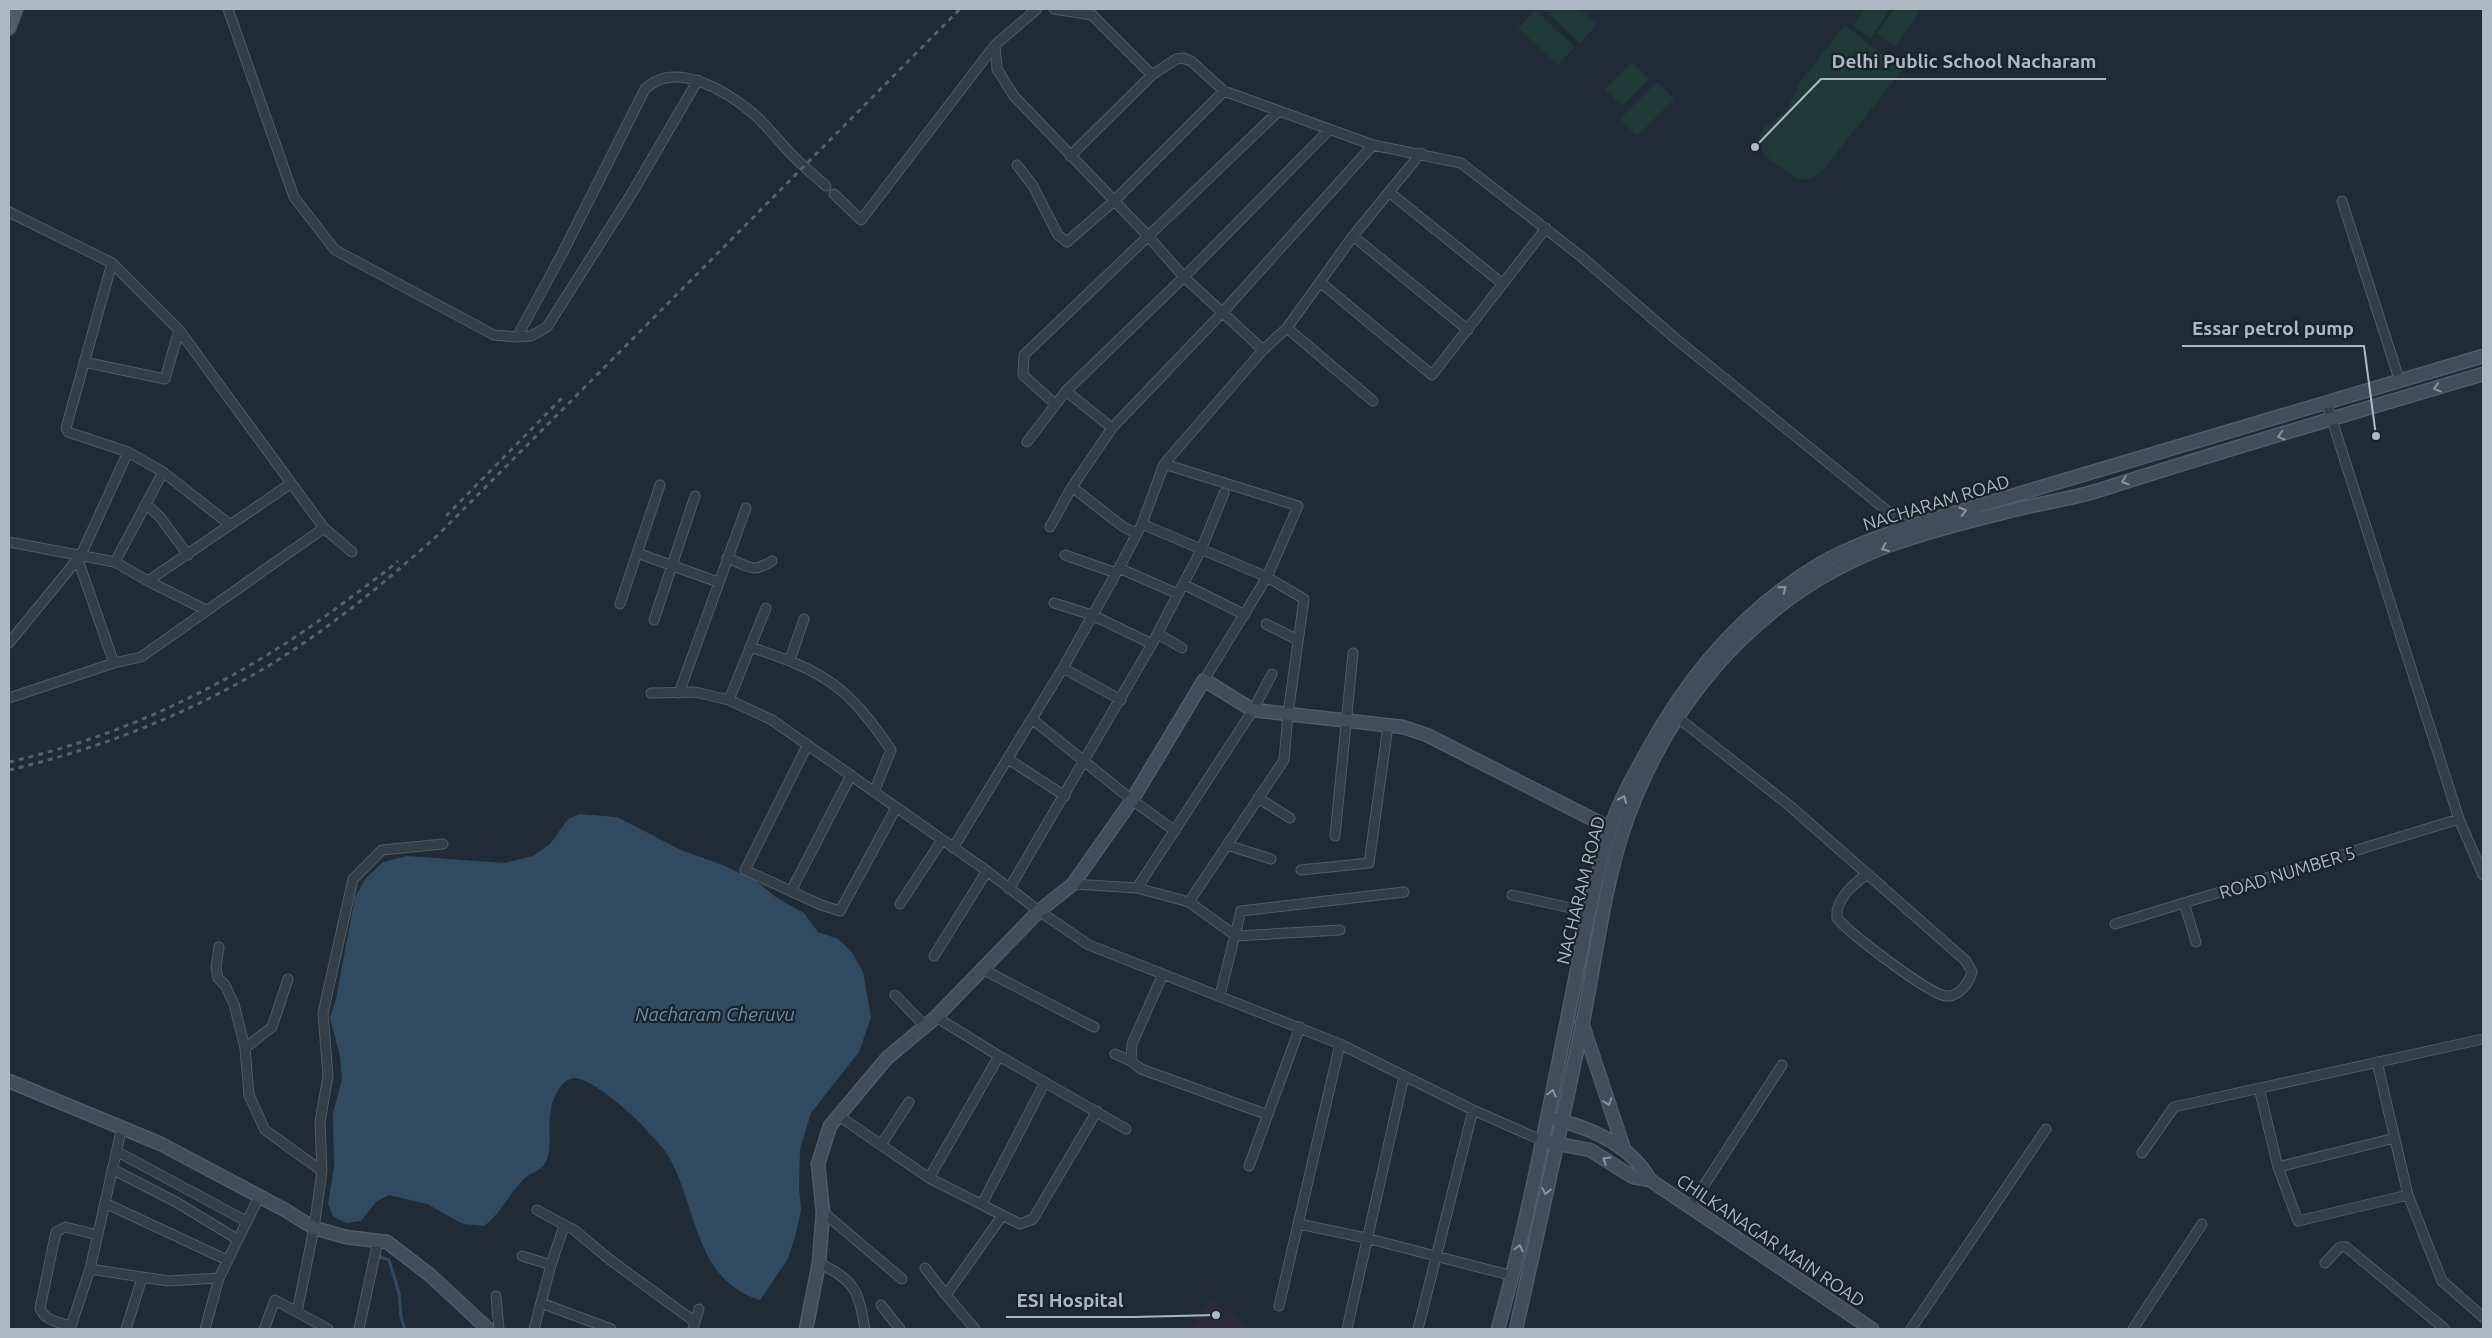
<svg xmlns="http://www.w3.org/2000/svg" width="2492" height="1338" font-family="Ubuntu,sans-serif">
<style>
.medical{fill:#2b2b39}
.green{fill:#213838}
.water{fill:#324a5f}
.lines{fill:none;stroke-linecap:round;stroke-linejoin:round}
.stream{stroke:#324a5f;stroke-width:3}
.street-casing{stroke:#505c66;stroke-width:11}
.secondary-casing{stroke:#505c66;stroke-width:15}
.primary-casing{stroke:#3c4751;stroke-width:16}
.street{stroke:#323e48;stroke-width:9}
.secondary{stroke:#404d5b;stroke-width:12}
.primary{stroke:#505d68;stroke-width:14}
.rail{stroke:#54626f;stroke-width:3;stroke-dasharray:5 5;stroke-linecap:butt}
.oneway{stroke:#8693a0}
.labels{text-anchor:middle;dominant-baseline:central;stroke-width:4.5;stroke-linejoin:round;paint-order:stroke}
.street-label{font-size:18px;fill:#acb9c5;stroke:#18232c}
.water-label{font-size:19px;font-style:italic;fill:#6c8daa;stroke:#18232c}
.leader{fill:none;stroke:#acb9c5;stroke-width:2}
.callout-dot{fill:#acb9c5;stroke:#18232c;stroke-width:2}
.callout-label{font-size:19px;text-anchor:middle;font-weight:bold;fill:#acb9c5;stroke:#18232c;stroke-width:4.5;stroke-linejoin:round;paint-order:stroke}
</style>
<rect width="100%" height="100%" fill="#1f2c37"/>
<!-- medical -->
<path class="medical" d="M1212,1300l38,29h-60z"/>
<!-- green -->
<path class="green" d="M1543,9h37l17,15 -17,19z
M1865,9h25l-19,29 -18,-12z
M1894,9h19l6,3 -24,35 -18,-14z
M1535,10l40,37 -17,18 -40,-37z
M1845,25l57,45 -82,104 -14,6 -10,-2 -32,-23 -5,-17 5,-10 23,-18 13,-28z
M1632,62l17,17 -27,27 -17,-17z
M1657,82l17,17 -37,37 -17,-17z"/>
<!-- water -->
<path class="water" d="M579,814l38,3 66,34 40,14 33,16 21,17 27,15 14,19 20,7 14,13 11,20 8,45 -12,35 -48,61 -11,36 -1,38 2,24 -6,26 -7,22 -28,41c-66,-20 -63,-94 -91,-143 -7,-12 -19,-22 -27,-32 -11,-12 -52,-48 -68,-47 -13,1 -21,20 -23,31 -4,17 2,37 -5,53 -5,10 -17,11 -23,18 -14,15 -23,34 -39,46l-21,-2 -36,-20 -38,-9 -12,6 -16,20 -15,2 -13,-7 -5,-12 6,-37 -1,-54 9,-34 -2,-23 -10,-38 6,-19 19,-102 11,-19 17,-16 23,-6 99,7 28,-7 17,-12 18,-25z"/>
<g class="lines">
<!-- stream -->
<path class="stream" d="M380,1257l9,3 10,33 2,24 4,12"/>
<!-- street casing -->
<g class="street-casing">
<path id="street" d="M228,9l66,188 41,53 159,85 23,2 46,-85 82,-163c31,-30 83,3 110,26 14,13 26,29 39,42 10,10 21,19 32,29
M1054,9l38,6 60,60
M995,45l2,24 17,27 135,141 35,40 79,73
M1070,156l82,-81 24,-16 7,-1 8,3 33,30 149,54 88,18 122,95 93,81 231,188 2,4
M1017,165l16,21 25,49 9,7 47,-41 110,-110
M1389,192l114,92
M834,194l27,26 134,-175 42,-36
M2342,201l58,181
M9,212l103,51 67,67 145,198 28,24
M1353,236l115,94
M112,263l-46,165 2,4 60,20 35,20 66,52
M1320,282l112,93 114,-147
M1287,328l86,73
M517,337l14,-1 16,-9 85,-134 66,-113
M84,362l81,17 14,-49
M1066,391l46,37
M2326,401l133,418 24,56
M1055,404l-32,-29 1,-20 255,-244
M1027,442l39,-51 118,-114 146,-148
M1164,464l134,42 -31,71 -63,103
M1072,487l50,39 15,8
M146,504l14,13 28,38
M1142,524l125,53 37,22 -16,115 -4,46 -95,142
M1050,527l22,-40 40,-59 110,-115 151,-168
M9,542l106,20 33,19 58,29
M637,553l81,29
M1065,555l51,18
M727,558c22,8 25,16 45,3
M78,560l36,103
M115,562l48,-90
M1119,568l59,26
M148,581l142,-97
M1183,584l62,31
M1054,603l38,12 60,29
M620,604l40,-119
M654,620l41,-124
M1266,624l32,16
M1158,634l24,14
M9,643l72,-88 47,-103
M750,647c74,24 97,38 141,103l-17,42
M790,660l14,-41
M1063,668l58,32
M651,693l44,-1 34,8 43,20 215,151 52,40 50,34 251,99 133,66 68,30
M679,693l67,-185
M9,698l105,-35 27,-6 183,-129
M729,700l37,-92
M1677,717l113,89 176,155 6,11c-3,11 -13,25 -26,24 -16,-1 -97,-63 -109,-78 -2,-18 15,-33 29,-43
M1032,719l100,81 43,31
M807,746l-62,124 76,35 19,6 56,-103
M1008,759l57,37
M1258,798l32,20
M1335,836l18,-183
M1227,845l44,14
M953,848l110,-180 56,-100 23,-44 22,-60 99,-114 24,-22 66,-92 68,-83
M1301,870l68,-7 19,-137
M1073,884l64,4 52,14 47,34 104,-6
M1137,888l116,-178 19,-36
M1009,889l143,-245 49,-94 23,-57
M791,891l60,-116
M1512,895l77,17
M2184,903l12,39
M900,904l42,-64
M2115,924l344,-105
M219,947l-3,21 2,10 7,7 9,19 11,44 4,47 16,35 57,41
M934,956l53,-85
M982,969l112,58
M895,995l30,31
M1220,995l21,-84 163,-19
M936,1017l63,39 127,73
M245,1048l27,-21 16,-48
M1115,1054l16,7 10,8 127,46
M1131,1061l1,-17 31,-70
M2377,1062l31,133 34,86 41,36
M2259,1088l19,79 20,54 110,-26
M839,1116l90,62 91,46 13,-5 64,-108
M881,1145l28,-43
M116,1151l130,70
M2142,1153l32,-46 309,-68
M1249,1166l51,-139
M2278,1167l117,-29
M112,1169l64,33 61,37
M929,1178l70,-122
M105,1203l122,57
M982,1204l63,-122
M1690,1207l92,-142
M537,1210l31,17
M823,1212l79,67
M1299,1224l67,14 147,38
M522,1256l29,9 -17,64
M819,1263c36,18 39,26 46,66
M2325,1263l15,-16h6l99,82
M551,1265l12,-36 5,-2 5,2 36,30 86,63
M925,1268l21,27 56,-79
M90,1269l78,12 51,-3
M946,1295l29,34
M496,1296l3,33
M541,1303l70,26
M881,1305l19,24
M1279,1306l61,-262
M297,1312l17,-84 8,-57 -2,-49 8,-46 -5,-63 30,-134 29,-29 61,-6
M71,1326c-13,-4 -26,-5 -31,-18l16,-76 9,-5 33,8
M70,1329l20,-60 32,-142
M126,1329l16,-51
M205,1329l14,-51 40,-81
M264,1329l11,-29 53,29
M359,1329l19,-88
M693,1329l6,-20
M1347,1329l57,-253
M1418,1329l55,-219
M1911,1329l135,-200
M2133,1329l69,-105"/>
</g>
<!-- secondary casing -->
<g class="secondary-casing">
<path id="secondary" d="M1582,1023l42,126
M9,1081l152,63 124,66 29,18 32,9 41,5 43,33 58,54
M1554,1119c37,9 77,26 96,61
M1548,1142l42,8 43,27 17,3 222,149
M806,1329l13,-66 4,-51 -5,-48 12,-38 57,-68 49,-41 103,-106 34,-27 59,-84 72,-120 49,30 150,17 24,8 183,93
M1498,1329c28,-101 48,-205 69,-308 13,-64 24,-129 43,-191 9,-29 25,-57 39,-82 41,-75 97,-140 171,-184 27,-16 57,-26 87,-37l576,-171
M1516,1329c23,-102 46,-205 67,-308 15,-74 23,-156 53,-225 49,-117 141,-213 263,-254 36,-12 74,-22 111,-31 30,-8 61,-12 90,-21 127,-41 255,-78 383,-116"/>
</g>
<!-- primary casing -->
<g class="primary-casing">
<path id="primary" d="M9,28l7,-19"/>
</g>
<!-- street -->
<use href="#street" class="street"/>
<!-- secondary -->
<use href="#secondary" class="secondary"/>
<!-- primary -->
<use href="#primary" class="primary"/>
<!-- rail -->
<path class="rail" d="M446,516l117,-119
M9,762c124,-28 240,-87 341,-164 16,-12 33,-24 48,-37
M9,770c115,-27 229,-76 324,-148 37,-27 71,-57 105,-87l522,-526"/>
</g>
<!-- one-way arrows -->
<defs><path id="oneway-chevron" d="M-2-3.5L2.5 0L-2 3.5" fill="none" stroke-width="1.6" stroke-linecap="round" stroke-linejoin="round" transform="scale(1.25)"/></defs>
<g class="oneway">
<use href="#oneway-chevron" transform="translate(2437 388) rotate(163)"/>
<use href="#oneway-chevron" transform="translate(2281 436) rotate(164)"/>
<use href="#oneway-chevron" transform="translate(2125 481) rotate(161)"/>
<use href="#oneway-chevron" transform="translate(1963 511) rotate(-16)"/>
<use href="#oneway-chevron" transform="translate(1885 548) rotate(157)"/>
<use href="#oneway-chevron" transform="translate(1783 589) rotate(-39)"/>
<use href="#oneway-chevron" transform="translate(1623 799) rotate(-66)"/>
<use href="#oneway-chevron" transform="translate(1552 1093) rotate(-77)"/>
<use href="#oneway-chevron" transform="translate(1608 1102) rotate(71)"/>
<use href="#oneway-chevron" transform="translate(1606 1160) rotate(-148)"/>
<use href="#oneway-chevron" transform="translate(1546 1191) rotate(101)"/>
<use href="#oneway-chevron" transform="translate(1519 1248) rotate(-77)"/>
</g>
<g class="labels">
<!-- street labels -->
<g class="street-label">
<text transform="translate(1936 502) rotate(-17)">NACHARAM ROAD</text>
<text transform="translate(2287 872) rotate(-17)">ROAD NUMBER 5</text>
<text transform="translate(1580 890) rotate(-76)">NACHARAM ROAD</text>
<text transform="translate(1771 1240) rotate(34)">CHILKANAGAR MAIN ROAD</text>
</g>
<!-- water labels -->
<g class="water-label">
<text x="715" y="1014">Nacharam Cheruvu</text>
</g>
</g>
<!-- callouts -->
<path class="leader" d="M1755 147L1821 79H2106M2376 436L2364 346H2182M1216 1315L1134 1317H1006"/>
<g class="callout-dot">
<circle cx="1755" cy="147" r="5"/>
<circle cx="2376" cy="436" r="5"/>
<circle cx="1216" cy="1315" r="5"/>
</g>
<g class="callout-label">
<text x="1964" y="68">Delhi Public School Nacharam</text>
<text x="2273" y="335">Essar petrol pump</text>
<text x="1070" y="1307">ESI Hospital</text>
</g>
<!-- border -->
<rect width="2492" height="1338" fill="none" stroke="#acb9c5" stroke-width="20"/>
</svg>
